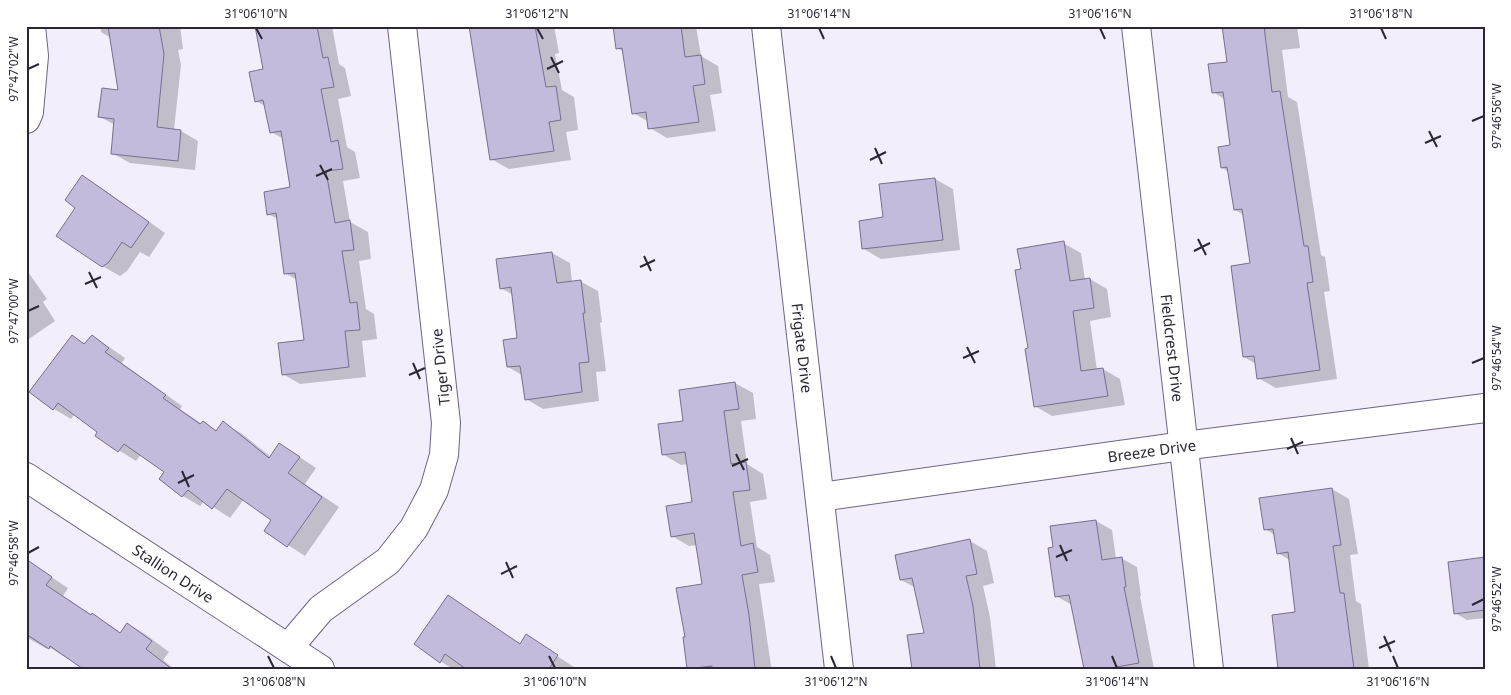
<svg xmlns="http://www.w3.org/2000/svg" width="1511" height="695" font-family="'Noto Sans',sans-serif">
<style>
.shadow{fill:#0003}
.building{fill:#c4badc;stroke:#786f8e}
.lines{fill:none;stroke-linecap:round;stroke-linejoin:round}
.minor-casing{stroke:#6e6584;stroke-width:30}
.minor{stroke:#fff;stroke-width:28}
.ticks{fill:none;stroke:#2b2734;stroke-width:2}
.labels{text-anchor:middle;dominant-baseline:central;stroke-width:4;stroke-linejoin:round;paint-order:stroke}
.street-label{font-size:15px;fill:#2b2734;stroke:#fff}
.neatline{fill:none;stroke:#2b2734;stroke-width:2}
.ticks-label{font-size:12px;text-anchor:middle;fill:#2b2734}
</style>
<rect width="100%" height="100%" fill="#f2eefc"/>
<!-- shadow -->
<path class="shadow" d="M101,26h79l3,23 -5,1 3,15 -7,65 7,1 17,10 -3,29 -65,-7 -18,-10 3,-28 -15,-8 19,-26 -8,-53 -10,-6z
M254,26h78l7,38 6,4 6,28 -13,3 9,48 8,5 5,26 -17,3 7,41 18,10 3,27 -12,2 7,48 8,5 3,25 -15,2 4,36 -66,7 -17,-10 23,-32 -9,-62 -12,-7 -7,-54 -10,-5 24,-26 -8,-49 -13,-7 -6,-26 -9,-5 9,-31 -8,-42z
M470,26h84l5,27 -4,1 7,36 12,7 4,33 -12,2 5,28 -62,9 -18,-10z
M614,26h82l5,30 17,10 4,27 -12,2 6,36 -49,7 -17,-10 -1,-6 -16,-9 -9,-61 -7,-4z
M1223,26h74l3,22 -18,2 6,47 9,5 24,153 4,2 5,34 -6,1 13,87 -61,9 -18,-10 -2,-14 -12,-7 7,-93 -7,-49 -9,-5 -6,-38 -7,-4 10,-22 -6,-46 -13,-8 15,-29z
M82,177l18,10 65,46 -16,24 -9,-5 -13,19 -7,5 -18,-10 -25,-59z
M935,179l18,10 7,61 -79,9 -17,-10 21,-30z
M1063,243l18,10 4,27 5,-1 17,10 4,28 -21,4 7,49 6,-1 17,10 5,26 -73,11 -17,-10 -13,-136z
M552,253l18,10 2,19 8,-1 18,10 4,31 -2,1 6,48 -10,1 3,29 -56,8 -17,-10 -4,-24 -14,-8 11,-27 -6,-45 -12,-7z
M26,269l21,30 -4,3 12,19 -29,20z
M72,336l14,8 6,-7 17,10 16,11 -3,5 60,43 -2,3 22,15 1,-2 15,9 5,-8 18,10 30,24 9,-13 36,24 -11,16 34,23 -34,49 -39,-25 7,-12 -29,-20 -14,19 -26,-17 -4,5 -17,-10 -23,-17 6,-7 -25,-18 -5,7 -40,-25 3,-4 -24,-18 -4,5 -17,-10z
M735,383l18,10 3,26 -15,2 6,43 16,10 4,25 -17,3 7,45 13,8 5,27 -16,2 12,82 4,3h-86l-3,-31 17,-53 -6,-40 -8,1 -17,-10 22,-33 -6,-39 -7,1 -17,-10 20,-33z
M1332,489l17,10 9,55 -8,1 6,46 5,3 8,65h-91v-3l19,-53 -6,-52 -13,-8 -3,-18 -10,-6z
M1096,521l16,9 4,29 5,-1 16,9 4,29h-1l14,73h-70l-12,-64 -16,-9 -1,-48z
M970,541l17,10 7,32 -11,3 7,31 6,52h-87l4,-2 12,-33 -9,-46 -15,-8z
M1485,559v59l-18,2 -12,-7z
M27,561l41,27 -5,8 29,19 18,10 11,8 7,-9 17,10 24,18 -6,8 11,9h-90l-35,-22 -2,2 -21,-12z
M448,597l73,47 5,-8 51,33h-108l-6,-4 -3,4h-7l-13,-8z"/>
<!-- building -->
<path class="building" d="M108,26h51l5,28 -7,73 24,3 -3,31 -67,-7 3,-35 -16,-2 4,-29 16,2z
M255,26h62l6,32 5,-1 6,30 -13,2 10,53 7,-2 5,29 -17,2 9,52 15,-3 4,30 -12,1 8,52 7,-1 3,28 -15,1 4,36 -67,8 -4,-32 26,-3 -9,-67 -11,1 -8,-61 -9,2 -3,-23 26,-5 -9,-56 -11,2 -7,-33 -8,2 -6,-30 14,-3z
M469,26h66l11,61 10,-1 5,34 -12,2 5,29 -64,9z
M613,26h68l4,31 16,-2 4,29 -12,2 6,36 -51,7 -2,-17 -14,2 -10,-66 -6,1z
M1222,26h42l8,66 8,-1 24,155h4l5,36 -6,1 13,87 -63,9 -3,-23 -11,1 -12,-91 19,-3 -8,-54 -8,1 -7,-43 -6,1 -3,-21 12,-2 -7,-53 -11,1 -4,-29 19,-2z
M82,175l67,47 -18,26 -9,-6 -13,20 -7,5 -46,-31 19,-28 -10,-8z
M935,178l8,62 -81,9 -3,-28 24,-4 -4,-33z
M1064,241l6,40 20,-3 4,30 -21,3 8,60 22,-3 5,28 -74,11 -9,-58 3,-1 -13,-78 6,-1 -4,-20z
M552,252l5,31 24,-3 4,33h-2l6,49 -10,1 3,29 -57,8 -5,-34 -13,1 -4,-27 14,-2 -6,-51 -11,2 -4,-30z
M72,335l12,9 8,-9 17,13 -4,4 61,43 -3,3 37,26 3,-3 13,10 7,-10 46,37 10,-15 21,14 -12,16 34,24 -35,50 -23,-16 7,-11 -44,-31 -15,20 -24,-19 -6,7 -23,-18 5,-7 -40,-28 -6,8 -23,-16 2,-4 -39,-29 -5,7 -24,-18z
M735,382l4,27 -15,2 7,53 15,-2 4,28 -17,2 8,54 12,-3 5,29 -16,3 7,40 6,54h-43v-3l-25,3 -4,-32h2l-9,-49 26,-4 -8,-51 -23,4 -5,-31 26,-4 -7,-50 -23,3 -4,-31 25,-3 -4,-31z
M1332,488l9,57 -8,1 7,47h4l10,76h-76l-6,-54 23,-3 -7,-60 -11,2 -4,-25 -9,1 -5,-32z
M1096,520l6,40 20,-3 4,30h-2l15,76 -34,6h-21l-15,-74 -14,2 -7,-49 5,-1 -3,-21z
M970,539l7,35 -11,2 7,30 7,63h-68l-5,-34 17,-2 -12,-55 -12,2 -5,-25z
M1485,557v53l-31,4 -6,-52z
M26,559l26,18 -6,8 45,30 1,-2 28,20 7,-10 25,18 -6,8 26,20h-89l-33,-23 -1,3 -23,-15z
M448,595l72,49 6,-10 32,21 -9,14h-83l-21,-15 -5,9 -26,-19z"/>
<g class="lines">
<!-- minor casing -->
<g class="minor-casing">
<g id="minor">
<path id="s1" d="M766,26l73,643"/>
<path id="s2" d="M1136,26l73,643"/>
<path d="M26,119l3,-7 5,-56 -3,-30"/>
<path id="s3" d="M26,477l294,192"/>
<path id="s4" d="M820,497l363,-51 302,-38"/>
<path d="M288,648l33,-39 67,-48 26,-33 20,-38 10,-35 2,-32 -44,-397"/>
</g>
</g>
<!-- minor -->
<use href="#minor" class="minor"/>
</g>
<!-- ticks -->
<path class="ticks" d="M256,28l6,11M537,28l6,11M819,28l5,11M1100,28l5,11M1381,28l5,11M551,57l8,16M28,69l11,-5M547,69l16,-8M1472,121l12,-5M1429,131l8,16M1425,143l16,-7M875,148l7,16M870,160l16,-8M320,165l8,15M316,176l16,-7M1198,239l8,16M1194,251l16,-8M644,256l7,15M640,267l15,-7M89,272l8,16M85,284l16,-7M28,311l11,-5M967,347l8,16M963,358l16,-7M413,363l7,16M1472,363l12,-5M409,375l16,-7M1291,438l7,16M1287,449l16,-7M736,454l8,16M732,466l16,-7M182,471l7,16M178,483l16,-8M1060,545l7,16M28,553l11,-6M1056,557l16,-7M506,562l7,16M501,574l16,-8M1472,605l12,-6M1384,636l7,16M1379,648l16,-7M268,656l6,12M549,656l6,12M831,656l5,12M1112,656l5,12M1393,656l5,12"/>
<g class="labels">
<!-- street labels -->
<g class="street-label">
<text stroke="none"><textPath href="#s1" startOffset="324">Frigate Drive</textPath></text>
<text stroke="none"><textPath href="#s2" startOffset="324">Fieldcrest Drive</textPath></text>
<text transform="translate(440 367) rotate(-96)">Tiger Drive</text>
<text stroke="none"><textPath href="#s4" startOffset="335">Breeze Drive</textPath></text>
<text stroke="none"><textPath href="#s3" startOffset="176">Stallion Drive</textPath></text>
</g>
</g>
<!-- border -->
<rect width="1511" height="695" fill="none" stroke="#ffffff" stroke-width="55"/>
<rect x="28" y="28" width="1456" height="640" class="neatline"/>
<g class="ticks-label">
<text x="256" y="18">31°06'10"N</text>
<text x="537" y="18">31°06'12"N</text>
<text x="819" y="18">31°06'14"N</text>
<text x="1100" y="18">31°06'16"N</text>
<text x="1381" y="18">31°06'18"N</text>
<text transform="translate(14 69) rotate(-90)" y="4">97°47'02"W</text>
<text transform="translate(1497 116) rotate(-90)" y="4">97°46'56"W</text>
<text transform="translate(14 311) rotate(-90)" y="4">97°47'00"W</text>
<text transform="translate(1497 358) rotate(-90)" y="4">97°46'54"W</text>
<text transform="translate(14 553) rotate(-90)" y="4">97°46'58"W</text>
<text transform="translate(1497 599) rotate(-90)" y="4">97°46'52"W</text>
<text x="274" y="686">31°06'08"N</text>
<text x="555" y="686">31°06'10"N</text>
<text x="836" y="686">31°06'12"N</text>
<text x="1117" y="686">31°06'14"N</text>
<text x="1398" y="686">31°06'16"N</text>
</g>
</svg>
